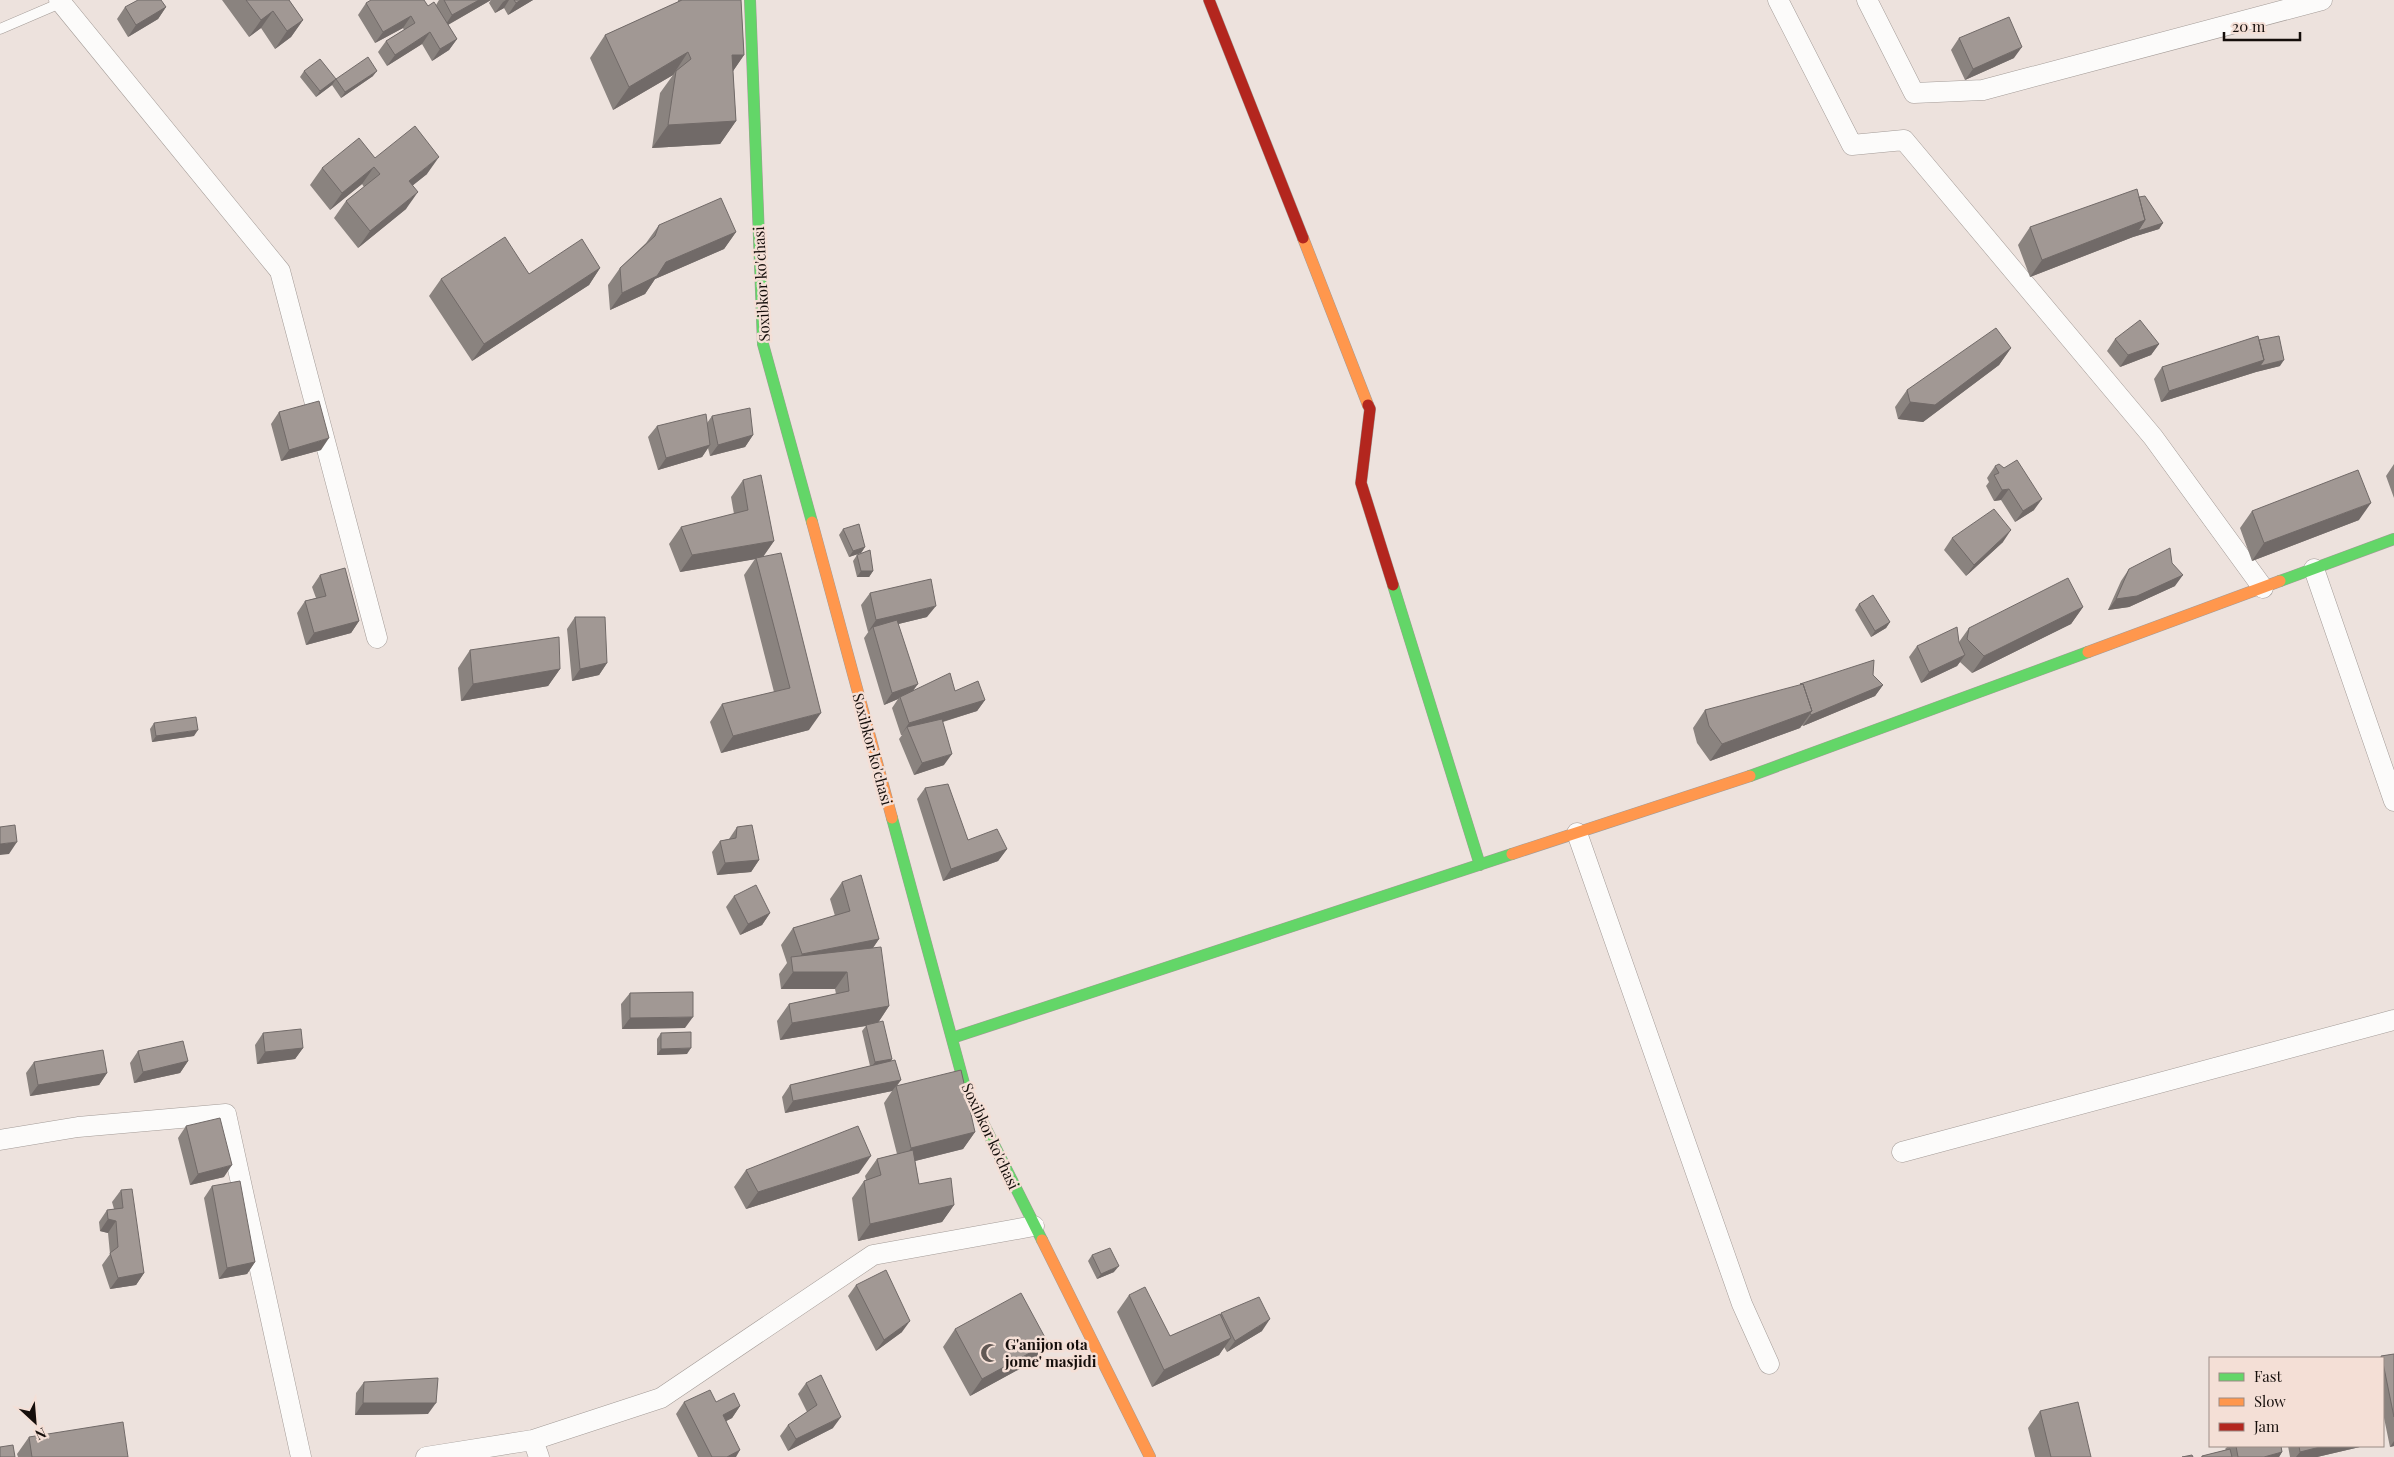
<svg xmlns="http://www.w3.org/2000/svg" width="2394" height="1457" font-family="'Playfair Display',serif">
<style>
.lines{fill:none;stroke-linecap:round;stroke-linejoin:round}
.lane-casing{stroke:#a39b97;stroke-width:11}
.street-casing{stroke:#a39b97;stroke-width:21}
.fast-casing{stroke:#a39b97;stroke-width:12}
.slow-casing{stroke:#a39b97;stroke-width:12}
.jam-casing{stroke:#a39b97;stroke-width:12}
.lane{stroke:#fcfbfa;stroke-width:10}
.street{stroke:#fcfbfa;stroke-width:20}
.fast{stroke:#63d668;stroke-width:11}
.slow{stroke:#ff974d;stroke-width:11}
.jam{stroke:#b3261e;stroke-width:11}
.wall{fill:#8a837f}
.shaded-wall{fill:#716a68}
.building{fill:#a19894;stroke:#716a68}
.labels{text-anchor:middle;dominant-baseline:central;stroke-width:5;stroke-linejoin:round;paint-order:stroke}
.street-label{font-size:15px;fill:#150e0b;stroke:#f4dfd6}
.poi-label{font-size:15px;font-weight:bold;fill:#150e0b;stroke:#f4dfd6;text-anchor:start}
</style>
<rect width="100%" height="100%" fill="#ede2dd"/>
<g class="lines">
<!-- lane casing -->
<g class="lane-casing">
<path id="lane" d="M0,29l63,-27"/>
</g>
<!-- street casing -->
<g class="street-casing">
<path id="street" d="M59,0l221,271 97,367
M1778,0l74,145 52,-5 249,297 110,151
M1867,0l47,93 69,-3 339,-90
M2314,569l80,232
M1577,833l165,471 27,60
M0,1140l78,-13 148,-13 75,343
M1902,1152l492,-132
M533,1440l6,17
M426,1457l107,-17 128,-42 212,-143 161,-29"/>
</g>
<!-- fast casing -->
<g class="fast-casing">
<path id="fast" d="M750,0l13,344 49,178
M2280,581l114,-42
M1393,585l87,280
M1750,776l338,-124
M892,818l73,269 77,153
M952,1038l560,-184"/>
</g>
<!-- slow casing -->
<g class="slow-casing">
<path id="slow" d="M1303,238l65,167
M812,522l80,296
M2088,652l192,-71
M1512,854l238,-78
M1042,1240l108,217"/>
</g>
<!-- jam casing -->
<g class="jam-casing">
<path id="jam" d="M1209,0l94,238
M1368,405l2,4 -9,74 32,102"/>
</g>
<!-- lane -->
<use href="#lane" class="lane"/>
<!-- street -->
<use href="#street" class="street"/>
<!-- fast -->
<use href="#fast" class="fast"/>
<!-- slow -->
<use href="#slow" class="slow"/>
<!-- jam -->
<use href="#jam" class="jam"/>
</g>
<!-- wall -->
<path class="wall" d="M222,0h67l14,20 -12,17 -16,12 -14,-21 -12,9z
M439,0h52l-43,25 9,14 -8,11 -17,11 -10,-17 -35,22 -9,-14 8,-11 18,-11 -1,-2 -28,15 -17,-28 8,-12 62,3 8,-1z
M491,0h42l-25,15 -4,-7 -9,5 -6,-10z
M678,0h63l3,55 -11,16 3,50 -16,23 -68,4 8,-55 13,-18 -60,35 -23,-52 15,-23 73,-33z
M125,7h41l-8,12 -30,18 -11,-18z
M1959,38l55,20 -49,22 -14,-30z
M304,71l32,8 37,-3 -32,22 -9,-13 -16,12 -16,-20z
M375,158l52,16 -14,11 -7,24 -48,39 -24,-30 12,-17 18,-14 -2,-3 -32,26 -20,-25 12,-17z
M2139,197l24,26 -4,6 -26,8 -103,40 -12,-32 12,-18z
M659,225l77,7 -12,17 -69,30 -10,15 -35,16 -2,-25 12,-17 26,-25z
M600,268l-11,17 -117,76 -43,-65 12,-17 88,-5z
M2115,339l44,5 -8,11 -31,12 -13,-16z
M2259,340l21,26 -24,6 -95,30 -7,-23 8,-12z
M2011,348l-12,17 -76,57 -25,-3 -3,-12 12,-17z
M279,412l42,38 -40,11 -10,-37z
M712,416l41,19 -8,12 -35,9 -2,-8 -6,9 -44,13 -10,-33 9,-11 50,-3z
M2394,464v34l-8,-22z
M1995,466l39,44 -19,12 -14,-22 -7,1 -8,-15 3,-4 -2,-4z
M743,480l31,61 -11,16 46,173 -88,23 -11,-31 12,-18 52,-12 -30,-117 11,-16 -75,13 -11,-28 12,-17 53,-13 -3,-17z
M2252,511l107,9 -107,41 -12,-33z
M843,529l22,18 -4,6 -12,4 -10,-22z
M1952,538l51,4 -37,34 -22,-26z
M857,555l16,16 -4,6h-12l-4,-16z
M2129,569l46,17 -46,21 -21,3 13,-29z
M320,575l39,46 -8,12 -45,12 -9,-32 8,-12 11,-3 -4,-11z
M870,593l57,24 -29,7 15,67h42l30,9 -8,11 -34,11 1,43 -30,10 -15,-36 3,-4h-1l-9,-27 6,-9 -14,6 -20,-67 5,-7 -1,1 -7,-27z
M1859,604l31,18 -4,6 -15,9 -16,-27z
M2083,607l-12,17 -99,49 -12,-11 -3,4 -36,17 -12,-26 8,-11 42,-4 10,-14z
M575,617l32,46 -8,12 -27,6 -5,-52z
M470,650l90,19 -12,17 -87,15 -3,-33z
M1873,675l10,10 -8,11 -72,30 -1,-1 -2,3 -90,33 -13,-18 -4,-15 12,-18z
M154,723l40,13 -42,6 -2,-13z
M925,788l43,52 39,9 -9,12 -55,20 -26,-82z
M737,827l22,33 -8,12 -34,3 -5,-23 8,-11 9,-2z
M842,882l37,57 -6,9 16,58 -11,17 14,36 -1,2 10,19 -4,6 78,46 -12,17 -48,12 4,23 35,21 -12,17 -84,19 -6,-43 12,-17 2,-1 -1,-4 12,-17 20,-5 -13,-51 8,-12 -107,22 -3,-16 8,-12 80,-19 -8,-35 4,-5 -86,14 -3,-19 12,-17 47,-10 -1,-5h-54l-2,-15 8,-11 -6,-18 12,-17 42,-12 -5,-17z
M734,896l36,17 -8,12 -22,10 -14,-28z
M630,993l55,35 -63,1 -1,-25z
M263,1033l40,15 -8,11 -38,5 -2,-19z
M661,1033l26,21 -30,1v-16z
M138,1051l50,10 -8,12 -46,10 -4,-20z
M34,1062l73,11 -8,12 -69,11 -4,-23z
M186,1126l38,51 -34,8 -12,-47z
M746,1170l113,3 -113,36 -12,-22z
M212,1186l43,76 -8,12 -28,5 -15,-81z
M121,1190l23,83 -8,12 -26,4 -8,-24 8,-11 -2,-21 -8,-2 -1,-9 8,-12 7,-1 -2,-7z
M1092,1255l22,17 -17,7 -9,-18z
M856,1285l46,47 -26,19 -28,-55z
M1129,1295l41,41 50,-21 1,-2 41,18 -35,21 -3,-5 -5,8 -67,32 -35,-75z
M955,1329l93,14 -12,17 -66,36 -27,-49z
M2394,1354v92l-4,1 -7,-34v-55h-3l1,-2z
M364,1382l64,32 -73,1 1,-22z
M806,1383l27,45 -45,23 -8,-15 8,-11 19,-13 -9,-18z
M684,1402h32l24,4 -8,12 -6,3 10,36h-38l-22,-43z
M2040,1411l51,46h-56l-7,-29z
M29,1437l99,20h-110l-1,-3z
M2228,1446h53l1,6 -3,5h-78l1,-1 24,-6 -1,-1z
M2288,1446h76l-47,11h-27z"/>
<!-- shaded-wall -->
<path class="shaded-wall" d="M479,0h12l-47,27 8,-12z
M506,0h3l-5,8 -9,5 8,-11z
M521,0h12l-25,15 8,-12z
M166,7l-8,12 -30,18 8,-12z
M273,11l-12,17 -12,9 12,-17z
M411,16l-8,12 -28,15 8,-11z
M303,20l-12,17 -16,12 12,-18z
M430,32l-8,12 -35,22 8,-11z
M457,39l-8,11 -17,11 8,-12z
M2022,47l-8,11 -49,22 8,-11z
M688,52l-15,23 -60,35 16,-23z
M732,55h12l-15,22z
M377,71l-4,5 -32,22 4,-6z
M336,79l-4,6 -16,12 4,-6z
M736,121l-16,23 -68,4 16,-23z
M439,157l-12,17 -30,24 12,-17z
M374,167l-12,17 -32,26 12,-17z
M418,192l-12,17 -48,39 12,-17z
M2145,220l18,3 -4,6 -26,8 -103,40 12,-17z
M736,232l-12,17 -69,30 -10,15 -35,16 12,-17 44,-31z
M600,268l-11,17 -117,76 12,-17z
M2159,344l-8,11 -31,12 8,-12z
M2011,348l-12,17 -76,57 -25,-3 12,-17z
M2264,360l-8,12 -95,30 8,-11z
M2284,360l-4,6 -24,6 4,-6z
M753,435l-8,12 -35,9 8,-11z
M329,438l-8,12 -40,11 8,-11z
M710,445l-8,12 -44,13 8,-12z
M2009,489l-8,11 -7,1 8,-11z
M2042,499l-8,11 -19,12 8,-11z
M2371,503l-12,17 -107,41 12,-18z
M2011,530l-8,12 -37,34 8,-11z
M774,541l-12,17 -82,14 12,-17z
M865,547l-4,6 -12,4 4,-6z
M861,571h12l-4,6h-12z
M2183,575l-8,11 -46,21 -21,3 8,-11z
M936,606l-9,11 -53,13 -1,-3 -5,5 8,-12z
M2083,607l-12,17 -99,49 12,-17z
M359,621l-8,12 -45,12 8,-12z
M1890,622l-4,6 -15,9 4,-6z
M1965,655l-8,11 -36,17 8,-11z
M607,663l-8,12 -27,6 8,-12z
M560,669l-12,17 -87,15 12,-17z
M918,684l-8,11 -10,2 -2,2 -14,6 8,-12z
M1883,685l-8,11 -72,30 8,-11z
M985,700l-8,11 -68,21 -2,-5 -6,8 8,-12z
M1812,711l-12,17 -90,33 12,-17z
M821,713l-12,17 -88,23 12,-17z
M198,730l-4,6 -42,6 4,-6z
M952,754l-8,11 -30,10 8,-12z
M17,842l-8,12 -9,1v-11z
M1007,849l-9,12 -55,20 8,-12z
M759,860l-8,12 -34,3 8,-12z
M770,913l-8,12 -22,10 8,-11z
M879,939l-12,17 -75,11 10,-13z
M793,972h54l-12,17h-54z
M889,1006l-12,18 -97,16 12,-17z
M693,1017l-8,11 -63,1 8,-11z
M303,1048l-8,11 -38,5 8,-12z
M691,1048l-4,6 -30,1 4,-6z
M892,1059l-4,6 -17,3 4,-6z
M188,1061l-8,12 -46,10 9,-11z
M107,1073l-8,12 -69,11 8,-11z
M901,1080l-9,11 -107,22 8,-12z
M975,1132l-12,17 -64,16 12,-17z
M871,1156l-12,17 -113,36 12,-17z
M232,1165l-8,12 -34,8 8,-11z
M954,1205l-12,17 -84,19 12,-17z
M108,1219l8,2 -8,12 -8,-2z
M255,1262l-8,12 -28,5 8,-11z
M1119,1266l-5,6 -17,7 4,-5z
M144,1273l-8,12 -26,4 8,-11z
M1270,1319l-8,12 -35,21 8,-11z
M910,1321l-8,11 -26,19 8,-11z
M1231,1338l-12,17 -67,32 12,-17z
M1048,1343l-12,17 -66,36 12,-17z
M363,1403h73l-8,11 -73,1z
M740,1406l-8,12 -17,9 8,-12z
M841,1417l-8,11 -45,23 8,-12z
M2394,1441v5l-4,1z
M2324,1446h40l-47,11h-21l4,-5z
M740,1450l-4,7h-9z
M2282,1452l-3,5h-15z"/>
<!-- building -->
<path class="building" d="M138,0h23l5,7 -30,18 -11,-18z
M246,0h43l14,20 -16,11 -14,-20 -12,9z
M371,0h53l4,6 6,-4 23,37 -17,10 -10,-17 -35,23 -9,-14 29,-18 -4,-7 -28,16 -17,-29z
M444,0h35l-27,15z
M514,0h7l-5,3z
M682,0h59l3,55h-12l4,66 -68,4 8,-54 15,-12 -3,-7 -59,35 -24,-52z
M2009,17l13,30 -49,22 -14,-31z
M368,57l9,14 -32,21 -9,-13z
M320,59l16,20 -16,12 -16,-20z
M415,126l24,31 -30,24 9,11 -48,39 -24,-30 34,-27 -6,-7 -32,26 -20,-25 37,-30 16,20z
M2137,189l8,31 -103,40 -12,-33z
M2145,196l18,27 -25,8 7,-11 -6,-23z
M721,198l15,34 -70,30 -9,14 -35,17 -2,-25 35,-32 4,-11z
M505,237l24,37 53,-35 18,29 -116,76 -43,-65z
M2140,320l19,24 -31,11 -13,-16z
M1996,328l15,20 -76,57 -25,-3 -3,-12z
M2258,336l6,24 -95,31 -7,-24z
M2279,336l5,24 -24,6 4,-6 -5,-20z
M319,401l10,37 -40,12 -10,-38z
M750,408l3,27 -35,10 -6,-29z
M706,414l4,31 -44,13 -9,-32z
M2017,460l25,39 -19,12 -14,-22 -7,1 -8,-15 5,-2 -4,-7 4,-2 5,4z
M2358,470l13,33 -107,40 -12,-32z
M761,475l13,66 -82,14 -11,-28 67,-17 -5,-30z
M1994,509l17,21 -37,35 -22,-27z
M859,524l6,23 -12,4 -10,-22z
M2170,548l2,15 11,12 -46,21 -21,3 13,-30z
M870,550l3,21h-12l-4,-16z
M781,553l40,160 -88,23 -11,-32 68,-16 -34,-130z
M345,568l14,53 -45,12 -9,-32 21,-5 -6,-21z
M2068,578l15,29 -99,49 -17,-17 2,-11z
M931,579l5,27 -60,14 -6,-27z
M1873,595l17,27 -15,9 -16,-27z
M575,617h30l2,46 -27,6z
M897,620l21,64 -26,9 -19,-66z
M1957,627l2,15 6,13 -36,17 -12,-26z
M559,637l1,32 -87,15 -3,-34z
M1874,660l-1,15 10,10 -72,30 -1,-2 2,-2 -9,-27h-3z
M950,673l5,18 23,-10 7,19 -76,23 -9,-26z
M1803,684l9,27 -90,33 -13,-18 -4,-16z
M196,717l2,13 -42,6 -2,-13z
M942,719l10,35 -30,9 -15,-36z
M948,784l20,56 29,-11 10,20 -56,20 -26,-81z
M15,825l2,17 -17,2v-17z
M752,825l7,35 -34,3 -5,-22 16,-3 1,-11z
M861,875l18,64 -77,15 -9,-26 57,-17 -8,-29z
M756,885l14,28 -22,11 -14,-28z
M881,947l8,59 -97,17 -3,-19 60,-13 -2,-19h-54l-2,-15z
M693,992v25l-63,1v-25z
M883,1021l9,38 -17,3 -9,-37z
M301,1029l2,19 -38,4 -2,-19z
M691,1032v16l-30,1v-16z
M183,1041l5,20 -45,11 -5,-21z
M103,1050l4,23 -69,12 -4,-23z
M895,1060l6,20 -108,21 -3,-16z
M961,1070l14,62 -64,16 -15,-62z
M220,1118l12,47 -34,9 -12,-48z
M858,1126l13,30 -113,36 -12,-22z
M913,1150l6,34 32,-6 3,27 -84,19 -6,-43 17,-6 -4,-16z
M240,1181l15,81 -28,6 -15,-82z
M132,1189l12,84 -26,5 -8,-25 8,-6 -2,-26 -8,-2 -1,-9 16,-2 -2,-18z
M1110,1248l9,18 -18,8 -9,-19z
M886,1270l24,51 -26,19 -28,-55z
M1145,1287l25,49 50,-22 11,24 -67,32 -35,-75z
M1021,1293l27,50 -66,36 -27,-50z
M1259,1297l11,22 -35,22 -14,-28z
M2394,1354v63l-11,-54v-5h-1l-1,-2z
M821,1375l20,42 -45,22 -8,-14 29,-20 -11,-22z
M438,1378l-2,25h-73l1,-21z
M710,1390l6,12 18,-9 6,13 -17,9 17,35 -13,7h-15l-28,-55z
M2078,1402l13,55h-40l-11,-46z
M123,1422l5,35h-96l-3,-20z
M13,1445l2,12h-15v-10z
M2236,1446h45l1,6 -18,5h-26z
M2299,1446h25l-24,6z
M2230,1449l2,8h-30v-1z
M2192,1455l1,2h-11z"/>
<!-- icons -->
<defs>
<g id="mosque-bare" transform="scale(1.5)"><path d="M3.5-4.9A6 6 0 1 0 3.5 4.9A5 5 0 1 1 3.5-4.9Z" fill="#615854" stroke="#f4dfd6" stroke-width="2.5" paint-order="stroke"/></g>
</defs>
<g fill-rule="evenodd">
<use href="#mosque-bare" x="990" y="1353"/>
</g>
<g class="labels">
<!-- street labels -->
<g class="street-label">
<text transform="translate(761 284) rotate(-93)">Soxibkor ko'chasi</text>
<text transform="translate(873 749) rotate(75)">Soxibkor ko'chasi</text>
<text transform="translate(991 1136) rotate(65)">Soxibkor ko'chasi</text>
</g>
<!-- poi labels -->
<g class="poi-label">
<text x="1005" y="1344">G'anijon ota<tspan x="1005" dy="17">jome' masjidi</tspan></text>
</g>
</g>
<!-- legend -->
<rect x="2209" y="1357" width="175" height="90" fill="#f4dfd6" stroke="#9b8b85"/>
<rect x="2219" y="1373" width="25" height="8" fill="#63d668" stroke="#9b8b85"/>
<text x="2254" y="1382" font-size="15" fill="#150e0b">Fast</text>
<rect x="2219" y="1398" width="25" height="8" fill="#ff974d" stroke="#9b8b85"/>
<text x="2254" y="1407" font-size="15" fill="#150e0b">Slow</text>
<rect x="2219" y="1423" width="25" height="8" fill="#b3261e" stroke="#9b8b85"/>
<text x="2254" y="1432" font-size="15" fill="#150e0b">Jam</text>
<!-- north arrow -->
<g transform="translate(35 1422) rotate(154)" stroke="#f4dfd6" stroke-width="4" paint-order="stroke">
<path d="M0-4L9 19L0 12L-9 19Z" fill="#150e0b"/>
<text y="-8" font-size="14" font-weight="bold" text-anchor="middle" fill="#150e0b">N</text>
</g>
<!-- scale -->
<path d="M2224 32v8h76v-8" fill="none" stroke="#150e0b" stroke-width="2.5"/>
<text x="2232" y="32" font-size="15" fill="#150e0b" stroke="#f4dfd6" stroke-width="4" paint-order="stroke">20 m</text>
</svg>
